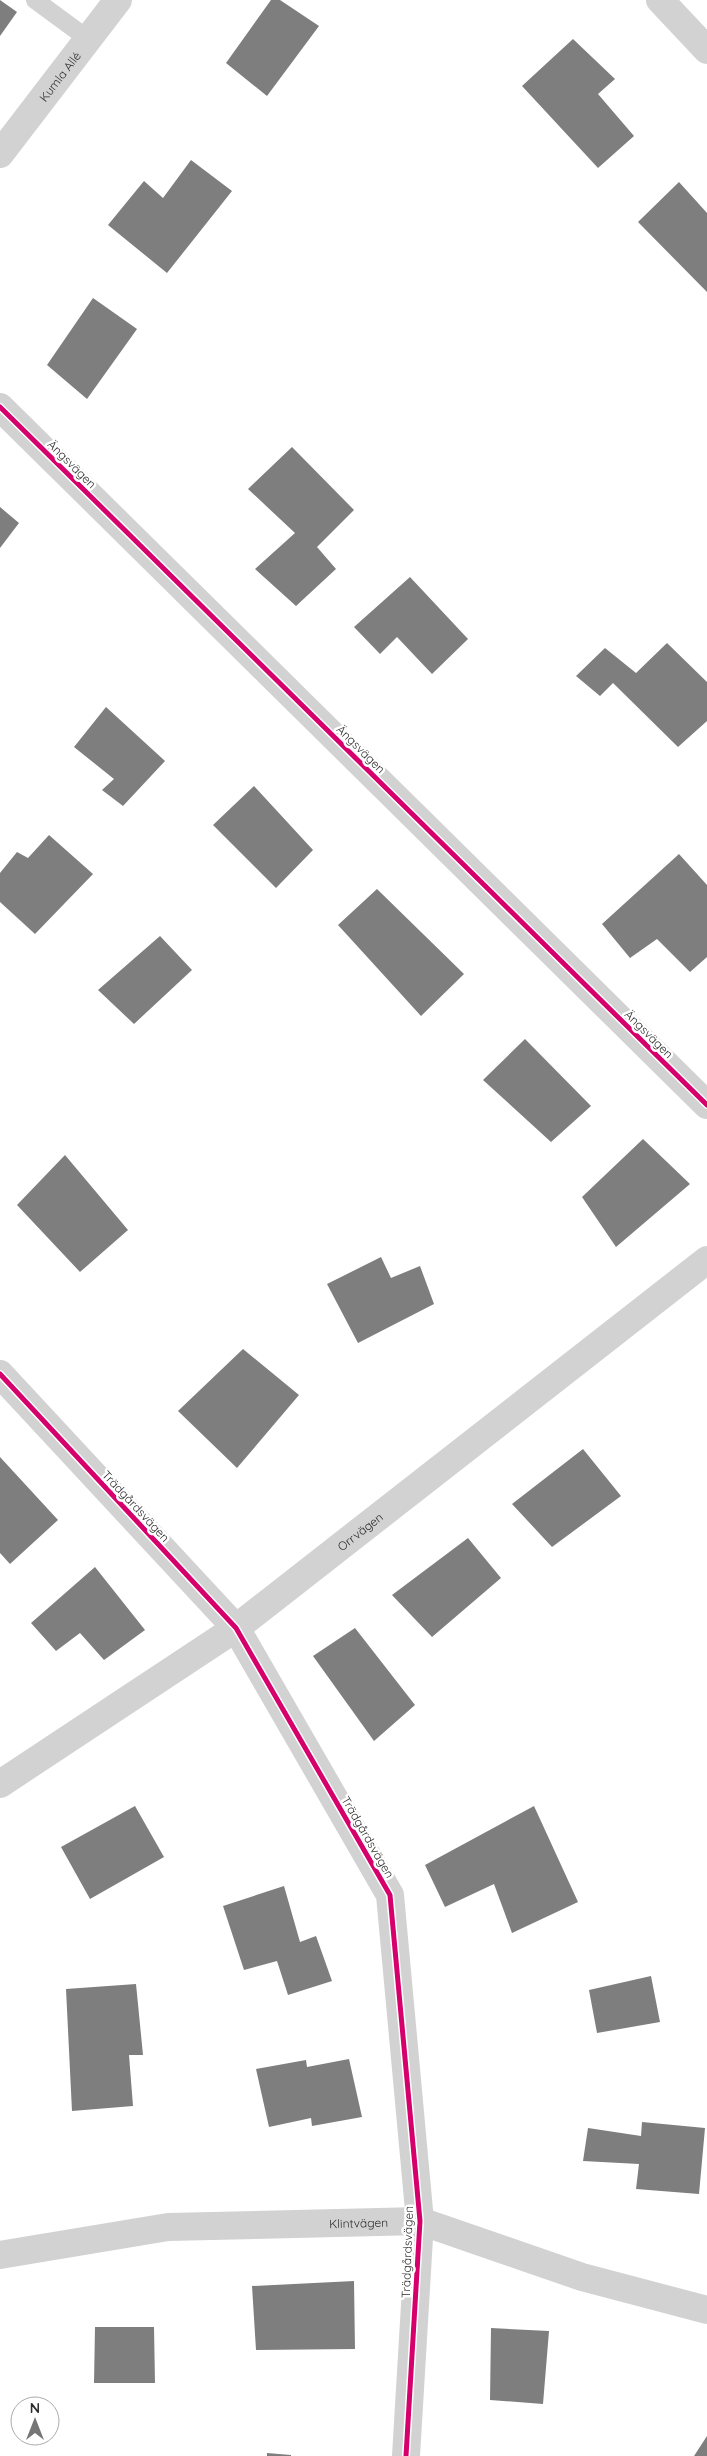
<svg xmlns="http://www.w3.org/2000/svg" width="707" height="2456" font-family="Quicksand,sans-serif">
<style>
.building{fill:#7e7e7e}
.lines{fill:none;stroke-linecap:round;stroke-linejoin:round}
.service{stroke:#d2d2d2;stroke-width:18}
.minor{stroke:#d2d2d2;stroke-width:28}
.cycleway-casing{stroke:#fff;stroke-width:8}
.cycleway{stroke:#d6006c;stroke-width:5}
.labels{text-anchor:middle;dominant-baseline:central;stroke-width:5;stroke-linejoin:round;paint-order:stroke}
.street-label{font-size:12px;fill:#2d2d2d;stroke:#fff}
</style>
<rect width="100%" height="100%" fill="#fff"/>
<!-- building -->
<path class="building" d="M0,0l17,12 -17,24z
M271,0h9l39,26 -52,70 -41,-33z
M573,39l42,40 -17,15 36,42 -36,32 -76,-82z
M191,160l41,31 -65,82 -59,-48 36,-44 19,17z
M679,182l28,31v79l-69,-70z
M93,298l44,31 -50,70 -40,-34z
M292,447l62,63 -37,37 19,22 -40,37 -41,-37 40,-36 -47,-44z
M0,507l19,16 -19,25z
M410,577l58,62 -36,35 -35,-37 -17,17 -26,-27z
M667,643l40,39v39l-29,26 -65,-64 -13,13 -24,-20 29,-28 31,25z
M106,707l59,54 -42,45 -21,-16 12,-11 -40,-32z
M254,786l59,64 -37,38 -63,-63z
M49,835l44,39 -58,60 -35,-32v-29l17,-21 11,6z
M679,854l28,31v72l-17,15 -33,-33 -27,19 -28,-34z
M377,889l87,85 -43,42 -83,-91z
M160,936l32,34 -58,54 -36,-34z
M525,1039l66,67 -40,36 -68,-62z
M643,1139l47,45 -74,63 -34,-50z
M65,1155l63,75 -48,42 -63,-67z
M381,1257l10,21 29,-12 14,38 -76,39 -31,-59z
M243,1349l56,46 -62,73 -59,-57z
M583,1449l38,47 -69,51 -40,-43z
M0,1457l58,63 -48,44 -10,-11z
M468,1538l33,40 -69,59 -40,-42z
M95,1567l50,63 -41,30 -24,-27 -24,18 -25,-28z
M355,1628l60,77 -41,36 -61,-85z
M135,1806l29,51 -74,42 -29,-52z
M534,1806l44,96 -66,31 -18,-49 -49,23 -20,-42z
M284,1886l16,56 16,-6 16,45 -44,14 -11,-34 -33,9 -21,-64z
M651,1976l9,46 -63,11 -8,-43z
M136,1984l7,71h-14l4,51 -61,5 -6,-122z
M349,2059l13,58 -50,9 -1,-8 -42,9 -13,-58 50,-9 1,7z
M642,2122l63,6 -6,66 -63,-5 3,-25 -56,-3 5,-33 53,8z
M354,2281l1,68 -99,1 -4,-64z
M95,2327h59l1,56h-61z
M491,2328l58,3 -6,73 -53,-4z
M707,2436v20h-13z
M267,2453l24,2v1h-24z"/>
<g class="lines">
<!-- service -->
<path class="service" d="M35,0l53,39"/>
<!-- minor -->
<g class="minor">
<path d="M660,0l47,50"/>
<path id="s1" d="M0,154l118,-154"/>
<path d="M0,407l707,698"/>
<path d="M0,1374l236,254 154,267 30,326 -14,235"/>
<path id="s2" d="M0,1784l236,-156 471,-368"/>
<path id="s3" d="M0,2255l168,-28 252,-6 162,56 125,33"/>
</g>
<!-- cycleway casing -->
<g class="cycleway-casing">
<path id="cycleway" d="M0,407l707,698
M0,1374l236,254 154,267 30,326 -14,235"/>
</g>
<!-- cycleway -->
<use href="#cycleway" class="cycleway"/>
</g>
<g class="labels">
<!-- street labels -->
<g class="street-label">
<text stroke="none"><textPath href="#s1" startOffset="98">Kumla Allé</textPath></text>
<text transform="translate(72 464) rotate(45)">Ängsvägen</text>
<text transform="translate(361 749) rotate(45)">Ängsvägen</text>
<text transform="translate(649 1034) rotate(45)">Ängsvägen</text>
<text transform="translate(136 1506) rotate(47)">Trädgårdsvägen</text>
<text stroke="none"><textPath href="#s2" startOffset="440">Orrvägen</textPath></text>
<text transform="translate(368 1837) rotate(60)">Trädgårdsvägen</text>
<text stroke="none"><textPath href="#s3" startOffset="361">Klintvägen</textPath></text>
<text transform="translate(407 2252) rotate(-88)">Trädgårdsvägen</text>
</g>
</g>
<!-- north arrow -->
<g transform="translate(35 2421)"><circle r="24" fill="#ffffff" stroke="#ababab"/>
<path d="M0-4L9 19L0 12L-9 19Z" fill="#767676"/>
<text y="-8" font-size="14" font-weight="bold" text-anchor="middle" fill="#2d2d2d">N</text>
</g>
</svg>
